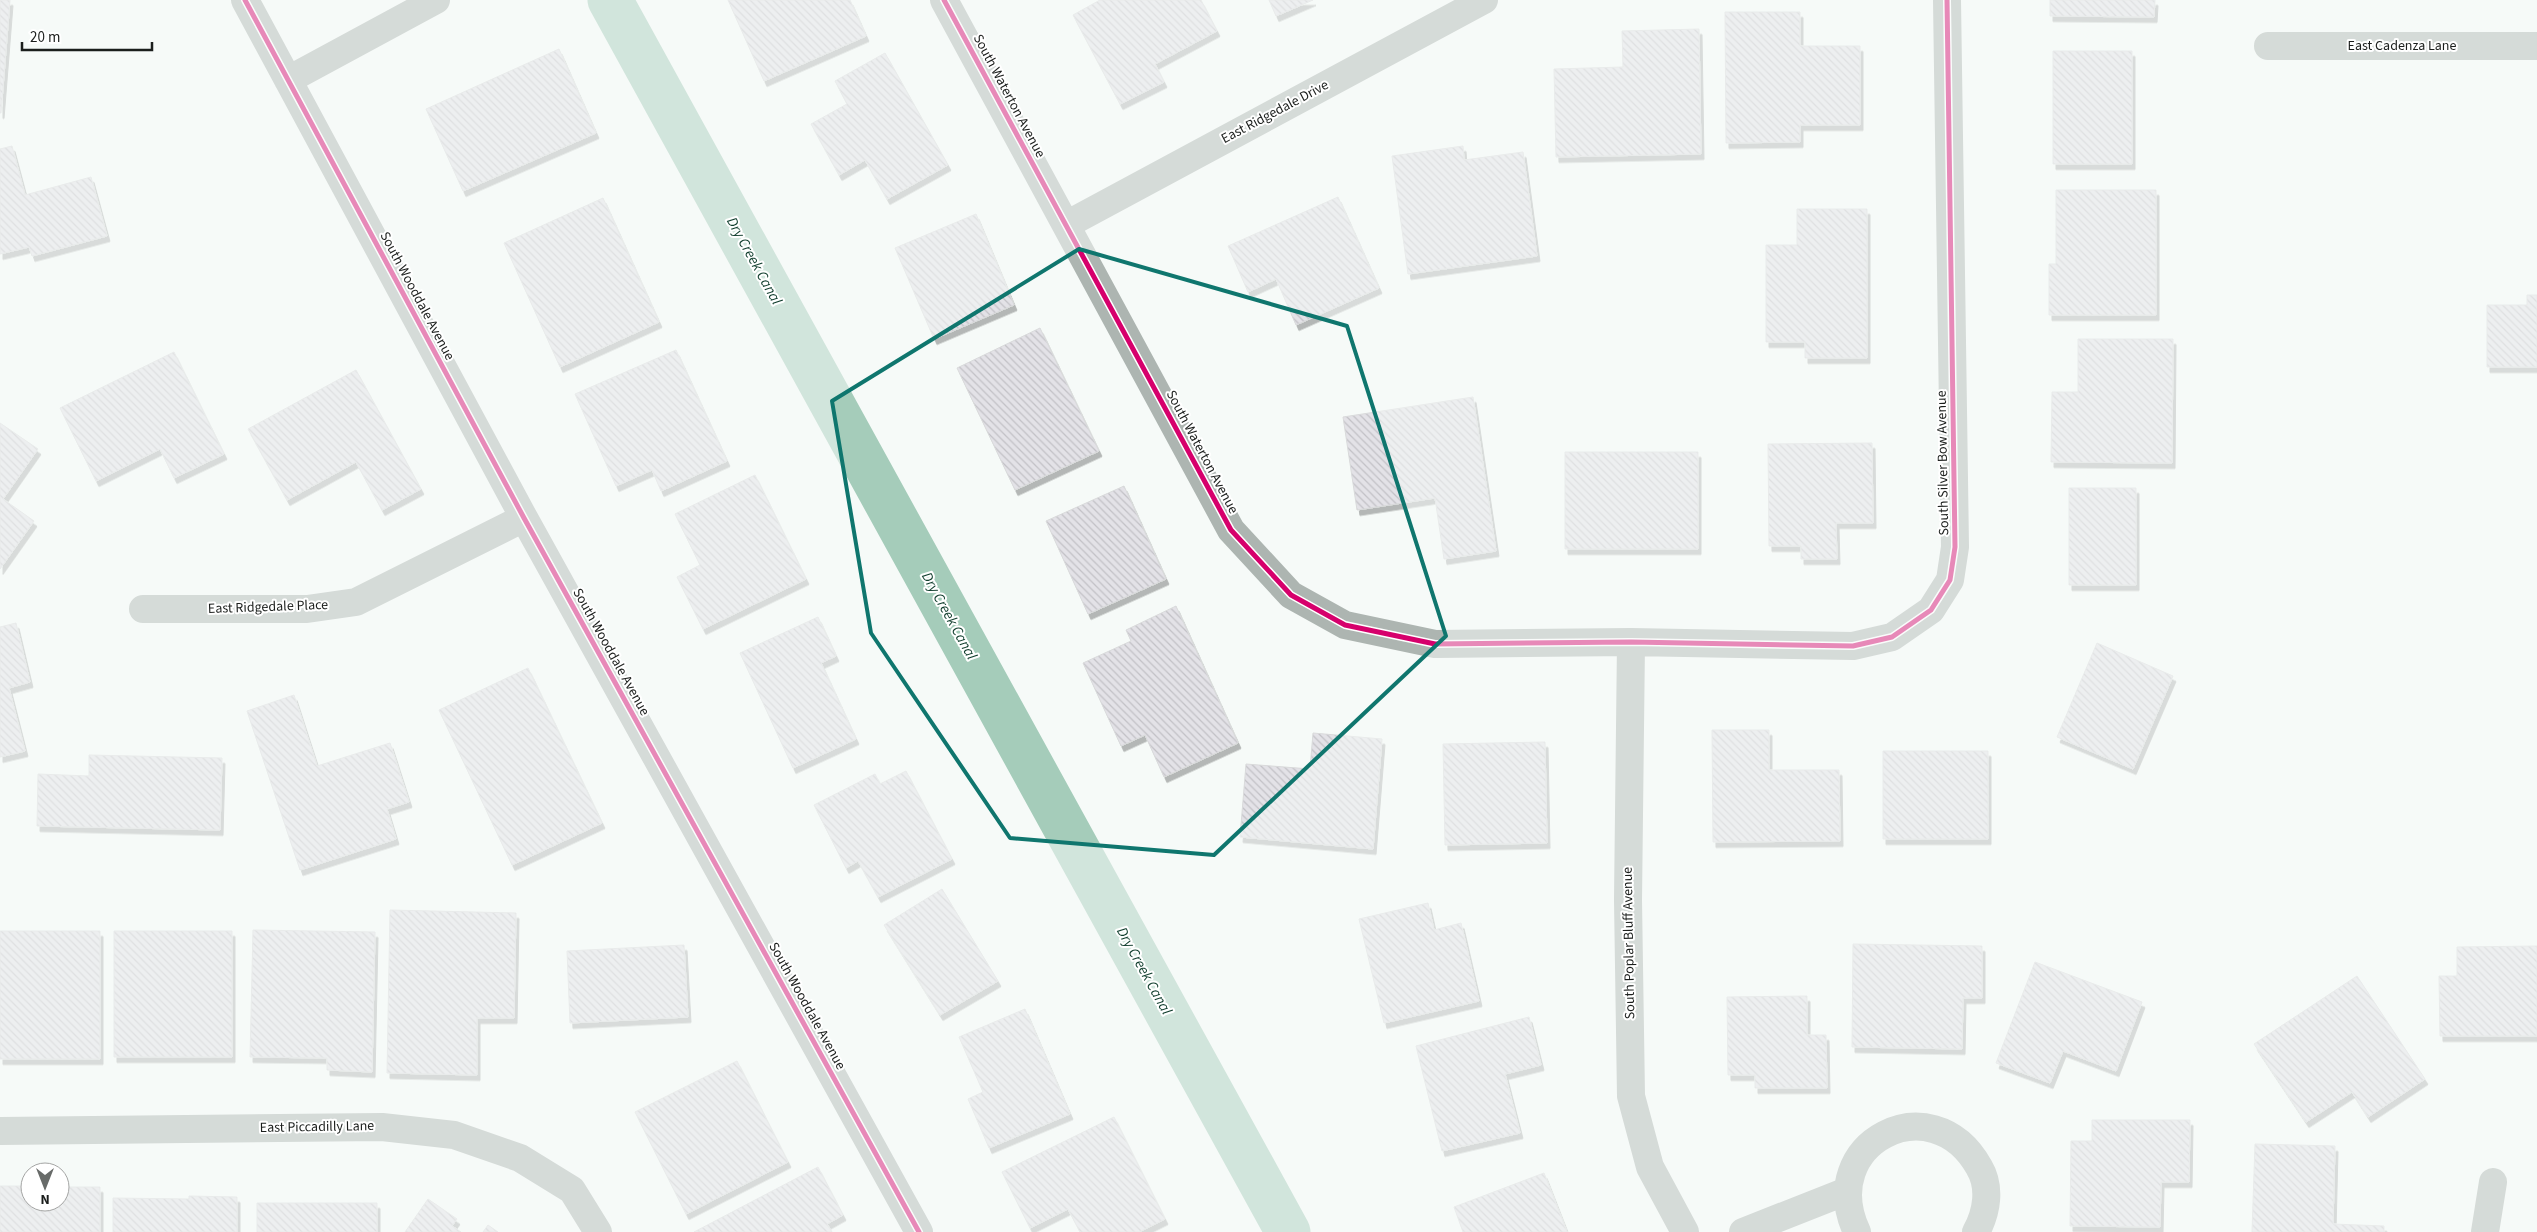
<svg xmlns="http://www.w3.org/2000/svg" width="2537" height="1232" font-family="'Source Sans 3',sans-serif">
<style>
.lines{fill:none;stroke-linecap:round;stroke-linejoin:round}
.canal{stroke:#a5ccba;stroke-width:45}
.building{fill:url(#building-back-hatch);stroke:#d9dadb;filter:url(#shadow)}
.minor{stroke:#adb5b1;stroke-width:28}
.cycleway-casing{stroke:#fff;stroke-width:8}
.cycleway{stroke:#d6006c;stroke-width:5}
.marked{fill:none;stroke:#0f766e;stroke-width:4;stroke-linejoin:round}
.labels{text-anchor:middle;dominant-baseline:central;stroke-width:4;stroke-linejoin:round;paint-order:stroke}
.street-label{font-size:14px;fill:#1b1e1c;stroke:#fff}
.water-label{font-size:15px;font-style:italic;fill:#0e3c2b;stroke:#fff}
</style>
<defs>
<pattern id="building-back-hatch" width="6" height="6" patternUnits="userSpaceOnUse" patternTransform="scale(1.25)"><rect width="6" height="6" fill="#e3e2e7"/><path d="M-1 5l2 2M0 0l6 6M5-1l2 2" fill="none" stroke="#c2c1c6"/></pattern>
<filter id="shadow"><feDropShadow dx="3" dy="5.5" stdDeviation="0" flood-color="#0004"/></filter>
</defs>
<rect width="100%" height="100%" fill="#f6faf8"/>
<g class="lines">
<!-- canal -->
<path class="canal" d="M610,0l678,1232"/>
</g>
<!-- building -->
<path class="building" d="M0,0h10l-9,113h-1z
M728,0h122l16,36 -102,45z
M1100,0h101l16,31 -62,33 9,18 -44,22 -47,-89z
M1269,0h44l-37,16z
M2050,0h105l-1,17 -104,-1z
M1725,12h75v34h60v79h-60v17l-74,1z
M1699,29l2,125 -145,3 -2,-88 69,-2 -1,-36z
M559,49l37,84 -133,58 -37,-82z
M2053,51h79v113h-79z
M885,53l63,112 -61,34 -22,-39 -26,15 -28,-51 36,-20 -12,-23z
M12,146l13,49 66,-18 16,59 -75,20 -3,-9 -29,7v-105z
M1463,146l1,14 59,-8 14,104 -129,18 -16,-118z
M2056,190h100v125h-107v-51h7z
M1338,197l41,91 -83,37 -20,-46 -28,13 -20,-46z
M603,198l56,124 -99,45 -56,-124z
M1797,209h70v149h-62v-16h-39v-97h31z
M976,214l38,91 -80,34 -39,-91z
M2527,295h10v72h-50v-62h40z
M1040,328l59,123 -84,39 -58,-122z
M2078,339h95l-1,124 -121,-1 1,-70h26z
M676,350l51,111 -66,30 -9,-21 -36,16 -41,-92z
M174,352l50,102 -50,24 -14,-29 -64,32 -36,-73z
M356,370l65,119 -39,21 -26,-48 -69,38 -39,-71z
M1473,397l23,154 -52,8 -9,-61 -78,12 -14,-93z
M0,423l38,26 -35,50 31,22 -34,48z
M1872,443l1,80h-37l1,36h-36v-13h-32l-1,-102z
M1565,452h133v97h-133z
M755,475l51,104 -103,50 -26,-52 23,-12 -25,-51z
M1124,486l42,93 -78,35 -42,-93z
M2069,488h67v97h-67z
M1176,606l62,137 -74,34 -19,-42 -24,11 -38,-83 48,-22 -5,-11z
M818,617l18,39 -15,7 35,76 -63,29 -53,-115z
M16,623l14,59 -21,6 16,63 -25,6v-130z
M2097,643l76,33 -40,93 -76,-32z
M528,668l74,155 -90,42 -73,-155z
M294,695l23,71 73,-23 19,59 -22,7 9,30 -96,31 -53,-159z
M1712,730h57v40h70l1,71 -127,1z
M1313,733l69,6 -9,110 -133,-12 6,-73 64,5z
M1545,742l2,101 -102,2 -2,-101z
M1883,751h105v88h-105z
M89,755l133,3 -2,72 -183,-4 1,-52 51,2z
M906,771l46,88 -74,38 -20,-36 -12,7 -32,-63 61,-31 5,10z
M942,889l56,92 -58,34 -56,-90z
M1428,903l6,27 27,-7 18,78 -95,22 -25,-104z
M390,910l126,3 -2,105h-37v57l-90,-2z
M253,930l122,2 -3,140 -45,-2v-12l-77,-1z
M0,931h100v128h-100z
M114,931h118v126h-118z
M1853,944l129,2v52h-19l-1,51 -110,-2z
M684,945l4,72 -118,6 -3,-72z
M2537,946v90h-97l-1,-60h18v-29z
M2035,962l107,40 -26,69 -53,-20 -13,32 -54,-20z
M2357,976l68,103 -57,38 -16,-25 -46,30 -52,-78z
M1807,996v39h19l1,53h-72v-13h-27l-1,-78z
M1025,1009l45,105 -81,34 -21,-49 15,-7 -24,-55z
M1529,1017l12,48 -36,9 15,59 -78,18 -26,-105z
M737,1061l51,101 -102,52 -51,-102z
M1114,1117l51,102 -26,13h-59l-12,-23 -38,19 -28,-56z
M2092,1120h98l-1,62h-28l-1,45 -90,-1 1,-85h21z
M2255,1144l80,2 -2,78 51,2v6h-132z
M818,1167l25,48 -16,9 5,8h-138z
M1544,1173l23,59h-104l-9,-25z
M0,1186h30v16h30v-15h40v45h-100z
M189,1196l48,1v35h-124v-34l76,1z
M428,1199l29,20 -5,7 9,6h-56z
M257,1203h120v29h-120z
M488,1225l10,7h-15z"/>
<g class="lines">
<!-- minor -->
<path class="minor" d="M245,0l279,518 395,714
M944,0l287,530 60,65 54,30 90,19 196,-2 222,4 39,-9 39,-27 19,-30 5,-33 -8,-547
M2268,46h269
M288,80l148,-80
M1066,225l418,-225
M143,609h164l49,-7 168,-84
M1631,642l-3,258 3,196 19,71 35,65
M0,1131l382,-4 72,8 66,23 52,32 26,42
M1743,1232l104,-41
M1857,1232c-42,-89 75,-149 122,-65 12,20 8,45 -3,65
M2485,1232l8,-50"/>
<!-- cycleway casing -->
<g class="cycleway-casing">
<path id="cycleway" d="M245,0l279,518 395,714
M944,0l287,530 60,65 54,30 90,19 196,-2 222,4 39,-9 39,-27 19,-30 5,-33 -8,-547"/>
</g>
<!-- cycleway -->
<use href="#cycleway" class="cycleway"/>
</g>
<!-- marked area -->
<path d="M0 0H2537V1232H0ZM1079,249l268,77 99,310 -232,219 -204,-17 -139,-205 -39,-232z" fill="#f6faf8" fill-opacity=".55" fill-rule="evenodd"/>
<path class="marked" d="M1079,249l268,77 99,310 -232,219 -204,-17 -139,-205 -39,-232z"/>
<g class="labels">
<!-- street labels -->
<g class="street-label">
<text x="2402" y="46">East Cadenza Lane</text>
<text transform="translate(1009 96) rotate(62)">South Waterton Avenue</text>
<text transform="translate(1275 112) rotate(-28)">East Ridgedale Drive</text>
<text transform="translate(417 296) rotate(62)">South Wooddale Avenue</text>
<text transform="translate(1202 452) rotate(62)">South Waterton Avenue</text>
<text transform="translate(1943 463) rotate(-91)">South Silver Bow Avenue</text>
<text transform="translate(268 607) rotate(-2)">East Ridgedale Place</text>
<text transform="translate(611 652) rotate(61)">South Wooddale Avenue</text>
<text transform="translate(1629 943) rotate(-91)">South Poplar Bluff Avenue</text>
<text transform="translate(807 1006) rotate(61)">South Wooddale Avenue</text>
<text transform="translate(317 1127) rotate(-1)">East Piccadilly Lane</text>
</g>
<!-- water labels -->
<g class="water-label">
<text transform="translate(754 261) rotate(61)">Dry Creek Canal</text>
<text transform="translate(949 616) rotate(61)">Dry Creek Canal</text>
<text transform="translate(1144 971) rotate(61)">Dry Creek Canal</text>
</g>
</g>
<!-- north arrow -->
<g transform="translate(45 1187) rotate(180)"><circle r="24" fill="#ffffff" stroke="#a4a5a4"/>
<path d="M0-4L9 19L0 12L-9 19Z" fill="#686b69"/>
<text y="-8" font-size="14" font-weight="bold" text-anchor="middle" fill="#1b1e1c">N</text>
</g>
<!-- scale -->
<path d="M22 42v8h130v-8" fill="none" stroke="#1b1e1c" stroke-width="2.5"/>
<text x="30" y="42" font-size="15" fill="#1b1e1c" stroke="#ffffff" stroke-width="4" paint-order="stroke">20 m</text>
</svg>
